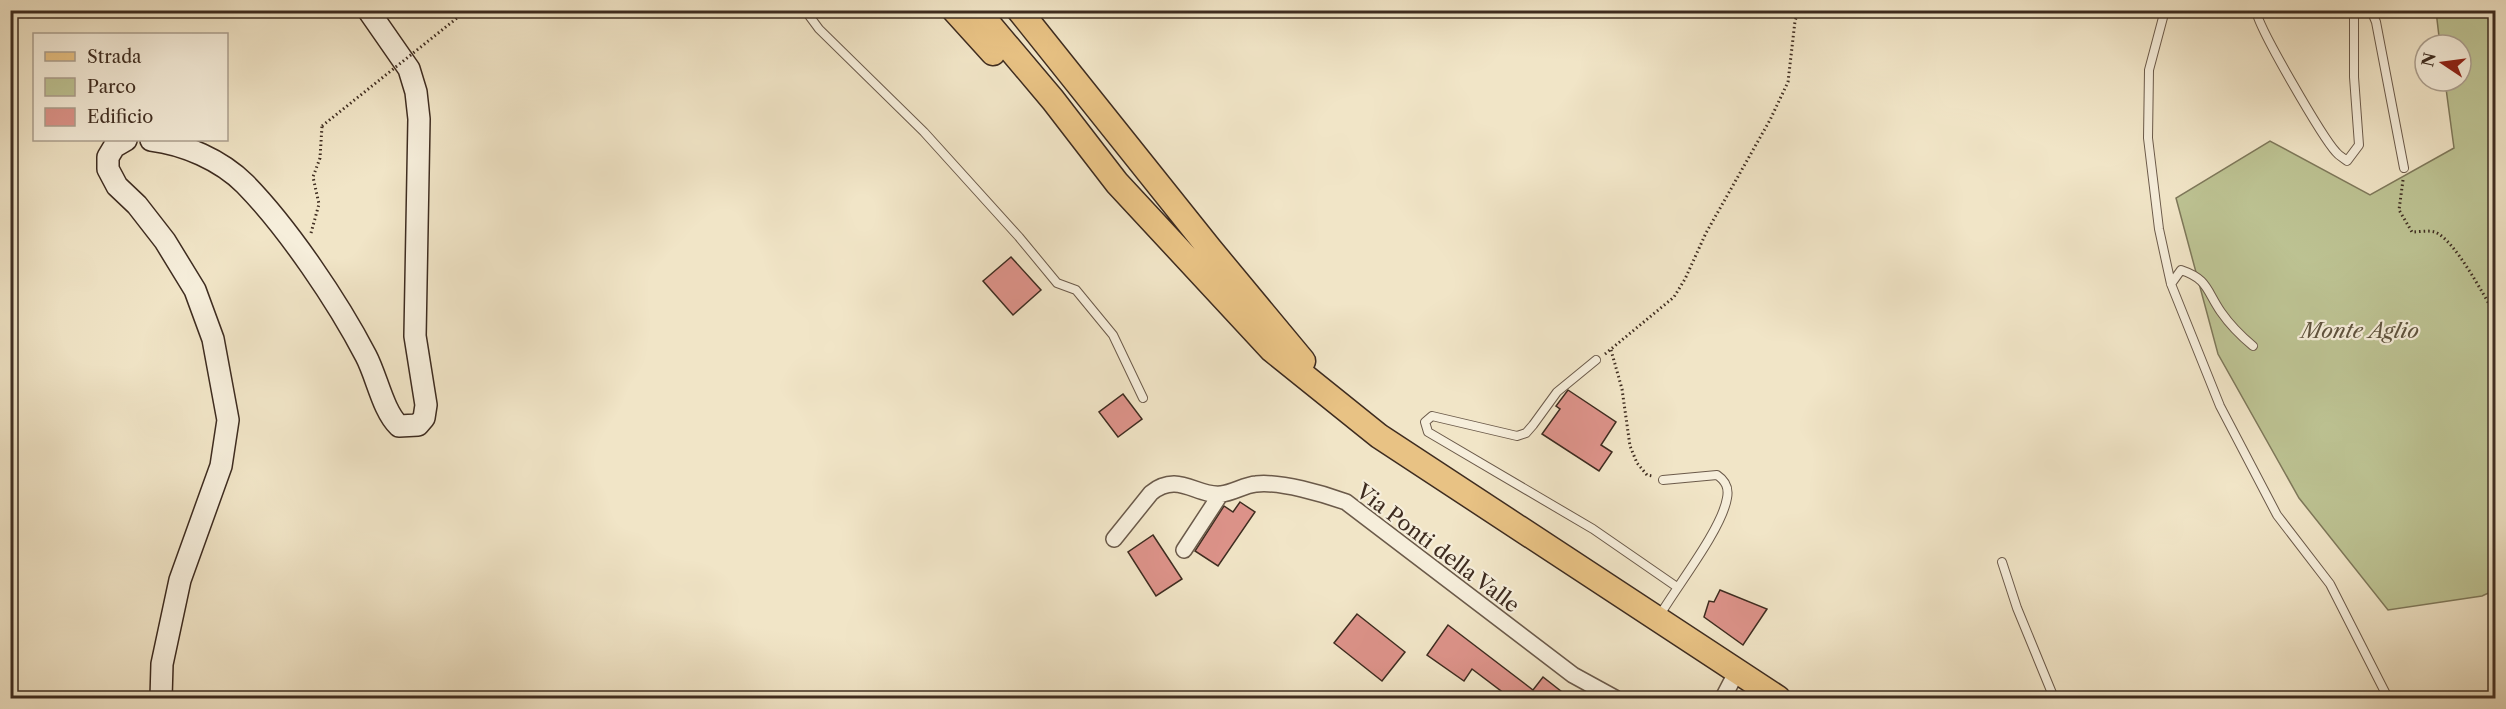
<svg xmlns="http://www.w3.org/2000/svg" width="2506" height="709" font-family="'Libre Caslon Text',serif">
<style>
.green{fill:#bdc393;stroke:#7e785a;stroke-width:1.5}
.building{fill:#dd938a;stroke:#3e2c20;stroke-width:1.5}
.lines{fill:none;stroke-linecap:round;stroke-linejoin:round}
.service-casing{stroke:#6b5a4a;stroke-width:10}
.minor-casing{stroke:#6b5a4a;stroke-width:18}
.secondary-casing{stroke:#3e2c20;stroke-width:24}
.primary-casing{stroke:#3e2c20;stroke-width:27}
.path{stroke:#3e2c20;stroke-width:3;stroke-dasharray:1.5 3;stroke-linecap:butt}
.service{stroke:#f6eedb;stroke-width:8}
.minor{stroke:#f6eedb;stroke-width:15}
.secondary{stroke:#f6eedb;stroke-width:21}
.primary{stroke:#e8c284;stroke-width:24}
.path-bridge{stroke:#3e2c20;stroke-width:3;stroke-dasharray:1.5 3;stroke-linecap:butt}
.labels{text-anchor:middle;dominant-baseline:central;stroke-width:4.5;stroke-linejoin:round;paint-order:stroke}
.park-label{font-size:21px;font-style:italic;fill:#5e523d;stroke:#f6eedb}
.street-label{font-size:21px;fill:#3e2c20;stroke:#f6eedb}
</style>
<rect width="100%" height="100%" fill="#f1e5c7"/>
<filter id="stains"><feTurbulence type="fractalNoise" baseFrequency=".00333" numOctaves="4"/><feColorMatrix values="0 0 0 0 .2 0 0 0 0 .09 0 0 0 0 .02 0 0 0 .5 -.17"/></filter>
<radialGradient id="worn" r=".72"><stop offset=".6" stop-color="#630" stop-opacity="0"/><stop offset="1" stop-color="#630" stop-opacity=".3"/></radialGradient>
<!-- green -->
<path class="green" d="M2436,11h59v579l-13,6 -94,14 -89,-112 -81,-144 -42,-156 94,-57 100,54 84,-47 -9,-67h16v-36h-21z"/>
<!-- building -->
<path class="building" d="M1011,257l30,33 -28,25 -30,-34z
M1568,390l48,32 -15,23 11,7 -13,19 -57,-37 18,-25 -4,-3z
M1123,394l19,25 -24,18 -19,-25z
M1240,502l15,10 -37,54 -23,-15 29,-45 9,6z
M1153,535l29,44 -26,17 -28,-44z
M1720,590l47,19 -24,36 -39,-28 5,-16 5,1z
M1357,614l48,38 -23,29 -48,-38z
M1448,625l85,65 10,-13 28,22h-76l6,-8 -29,-22 -8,12 -37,-26z"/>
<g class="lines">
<!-- service casing -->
<g class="service-casing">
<path id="service" d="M805,10l14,19 105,103 95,105 38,46 19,7 37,45 30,63
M2165,10l-16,60 -1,68 11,91 12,55 49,122 57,109 53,69 58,114
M2256,10c1,16 67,128 80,142 3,4 8,6 11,9l12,-16 -5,-68v-67
M2371,10l5,12 28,146
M2171,284l10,-14c27,9 25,20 40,42 9,13 20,24 32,34
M1596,360l-39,32 -24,33 -7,8 -9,3 -85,-20 -7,6 3,10 165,97 84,58
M2002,562l15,46 37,90
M1660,615c17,-29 62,-86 67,-117 2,-10 -1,-17 -10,-23l-54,5"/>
</g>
<!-- minor casing -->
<g class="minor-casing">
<path id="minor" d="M1114,539l37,-46c27,-22 46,4 70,1 12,-1 23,-9 35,-10 24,-3 68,10 90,18l227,173 42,23
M1184,550l36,-55
M1723,698l14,-27"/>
</g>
<!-- secondary casing -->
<g class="secondary-casing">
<path id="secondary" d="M126,140l-12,7 -6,10v12l9,17 20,19 28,36 30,49 18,49 15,81 -7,46 -41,114 -18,84 -1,34
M151,140c33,4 70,20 94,44 43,44 93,118 121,172 11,21 17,55 33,70l19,-1 6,-7 2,-13 -11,-69 4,-217 -3,-27 -7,-23 -41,-59"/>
</g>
<!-- primary casing -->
<g class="primary-casing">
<path id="primary" d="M954,10l39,43
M977,10l76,90 64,83 155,167 107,86 399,262
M1019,10l191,239 93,112"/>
</g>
<!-- path -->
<path class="path" d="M2403,180l-4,30 13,22c7,0 16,-2 23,0 20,8 49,64 61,84
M311,233l8,-29 -6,-27 7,-19 2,-32
M1611,350l11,39 8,57 7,17 10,12 5,1
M1605,354l69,-57 11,-18 21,-46 64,-113 18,-38 7,-61 4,-11"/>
<!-- service -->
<use href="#service" class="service"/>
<!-- minor -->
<use href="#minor" class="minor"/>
<!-- secondary -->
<use href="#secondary" class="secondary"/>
<!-- primary -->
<use href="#primary" class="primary"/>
<!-- path-bridge -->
<path class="path-bridge" d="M322,126l145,-116"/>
</g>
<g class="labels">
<!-- park labels -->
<g class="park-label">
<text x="2360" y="330">Monte Aglio</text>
</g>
<!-- street labels -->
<g class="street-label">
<text transform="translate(1438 548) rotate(37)">Via Ponti della Valle</text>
</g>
</g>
<!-- margin -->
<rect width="2506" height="709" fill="none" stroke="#f1e5c7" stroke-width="36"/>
<rect x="12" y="12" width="2482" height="685" fill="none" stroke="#3e2c20" stroke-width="3"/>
<rect x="18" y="18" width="2470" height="673" fill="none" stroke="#3e2c20" stroke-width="1.5"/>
<!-- legend -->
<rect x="33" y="33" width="195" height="108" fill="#f6eedb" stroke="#aca090" stroke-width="1.5"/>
<rect x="45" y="52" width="30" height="9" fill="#e8c284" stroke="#aca090" stroke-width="1.5"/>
<text x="87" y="63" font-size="18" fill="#3e2c20">Strada</text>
<rect x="45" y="78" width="30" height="18" fill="#bdc393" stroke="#aca090" stroke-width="1.5"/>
<text x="87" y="93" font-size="18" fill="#3e2c20">Parco</text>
<rect x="45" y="108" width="30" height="18" fill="#dd938a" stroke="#aca090" stroke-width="1.5"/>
<text x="87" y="123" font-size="18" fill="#3e2c20">Edificio</text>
<!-- north arrow -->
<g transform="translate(2443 63) rotate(283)"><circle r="28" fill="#f6eedb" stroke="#aca090" stroke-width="1.5"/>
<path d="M0-4.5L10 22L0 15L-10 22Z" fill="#8f2418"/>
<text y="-9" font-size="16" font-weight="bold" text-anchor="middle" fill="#3e2c20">N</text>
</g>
<rect width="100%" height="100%" filter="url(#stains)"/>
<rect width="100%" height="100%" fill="url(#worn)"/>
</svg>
